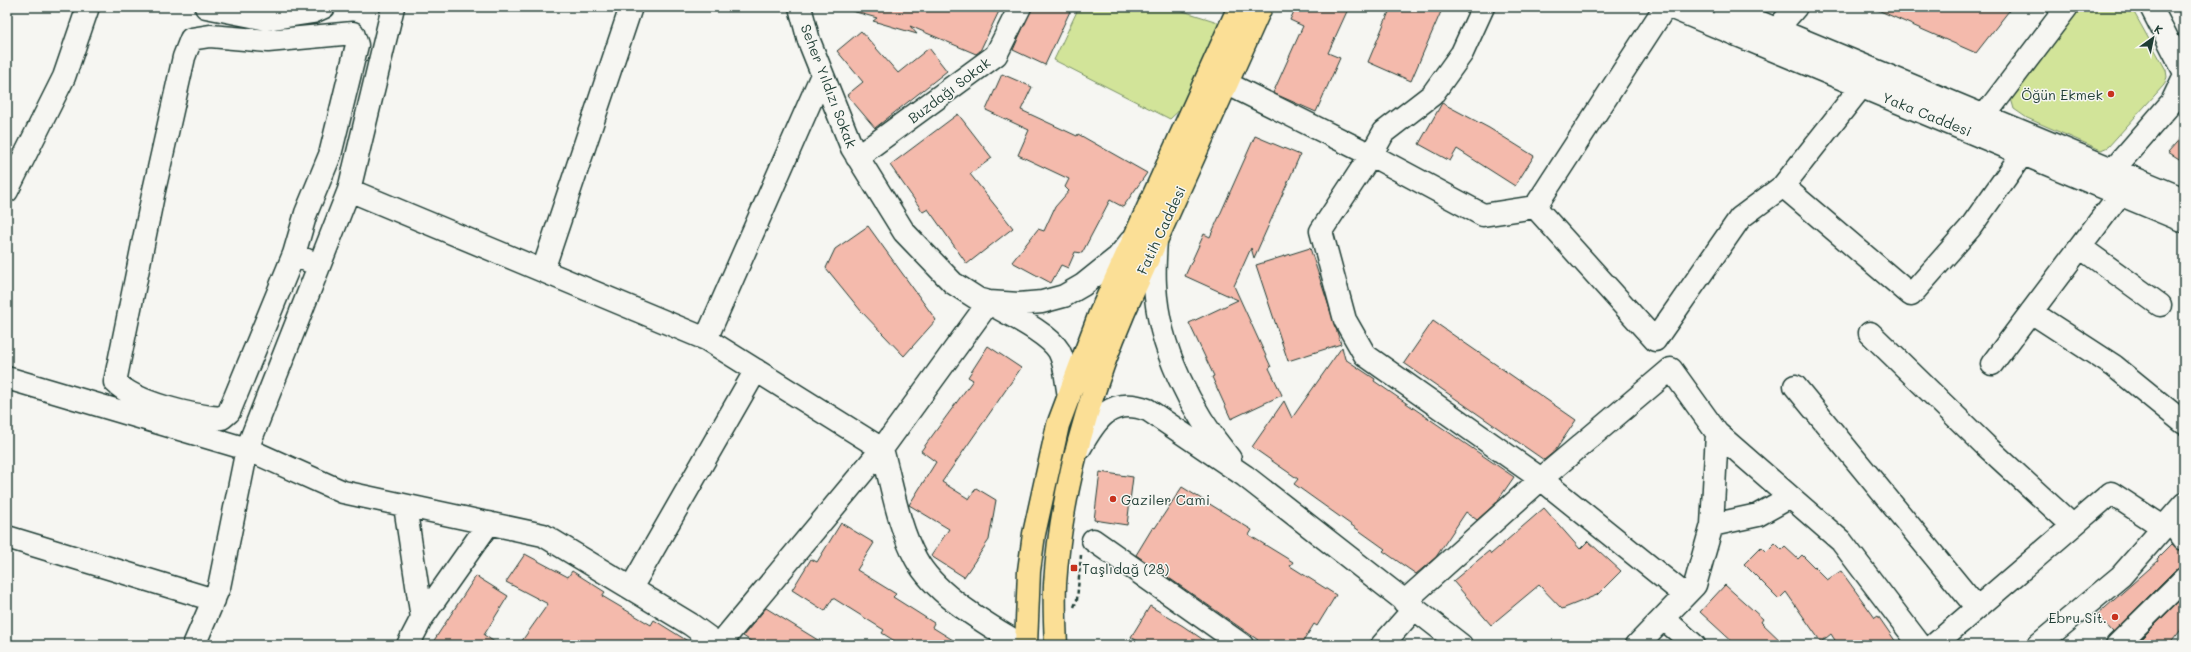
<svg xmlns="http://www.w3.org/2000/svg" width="2191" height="652" font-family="Mali,sans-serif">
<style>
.green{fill:#d2e499;stroke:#789066}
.building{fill:#f4baac;stroke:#1f3d34}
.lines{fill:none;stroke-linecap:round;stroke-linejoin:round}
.minor-casing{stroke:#1f3d34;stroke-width:25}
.major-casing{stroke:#1f3d34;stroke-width:25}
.path{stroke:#1f3d34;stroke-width:2.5;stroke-dasharray:4 3;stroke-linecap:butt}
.minor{stroke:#f6f6f2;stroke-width:22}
.major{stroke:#fbdf96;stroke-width:22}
.poi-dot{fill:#c8321e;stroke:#f6f6f2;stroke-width:1.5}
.labels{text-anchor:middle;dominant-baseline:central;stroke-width:3;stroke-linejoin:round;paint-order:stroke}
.street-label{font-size:14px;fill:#1f3d34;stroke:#f6f6f2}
.poi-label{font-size:14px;fill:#1f3d34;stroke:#f6f6f2;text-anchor:end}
</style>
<rect width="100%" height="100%" fill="#f6f6f2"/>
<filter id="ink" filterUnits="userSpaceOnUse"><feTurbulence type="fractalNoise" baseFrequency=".025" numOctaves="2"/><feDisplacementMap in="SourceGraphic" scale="8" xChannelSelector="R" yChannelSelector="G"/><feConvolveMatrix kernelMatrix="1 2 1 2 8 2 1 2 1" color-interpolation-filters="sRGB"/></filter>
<g filter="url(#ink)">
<!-- green -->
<path class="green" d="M1079,7h91l51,16 -36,82 -15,14 -116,-59z
M2078,7h53l35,63 1,7 -3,8 -56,62 -7,3 -74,-32 -13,-9 -4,-14z"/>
<!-- building -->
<path class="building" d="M853,7h148l-21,44 -4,3 -66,-28 7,8 -44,-13 4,-3 -25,-7z
M1032,7h40l-27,58 -32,-15z
M1296,7h53l-21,46 12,5 -24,54 -43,-19 30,-67 -13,-6z
M1391,7h52l-32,74 -43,-19z
M1871,7h141l-36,46z
M861,31l37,42 31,-25 18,23 -72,57 -28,-33 16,-13 -26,-31z
M1002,74l30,13 -11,23 56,26 1,-2 69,39 -24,34 -13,-7 -28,53 -7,-1 -7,16 -7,-3 -10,18 -39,-21 26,-33 6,2 11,-24 14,-16 -4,-4 4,-8 -51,-24 11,-25 -43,-20z
M1442,103l47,25 45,28 -19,30 -58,-37 -7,12 -31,-17z
M958,114l34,44 -22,16 43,54 -46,36 -39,-55 -5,3 -33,-47z
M2184,134v28l-16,-10z
M1255,136l45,19 -46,103 -3,-10 -17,38 37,81 -2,1 13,27 -51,24 -19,-42 2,-1 -25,-53 49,-23 -53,-24 19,-42 6,3z
M868,226l68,94 -32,36 -43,-45 -35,-43 9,-19z
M1310,248l31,96 -53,17 -32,-96z
M1433,321l143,99 -21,31 -11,9 -140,-97z
M988,346l33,22 -79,114 27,17 7,-11 20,12 -7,40 -25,37 -33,-21 18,-27 -40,-24 27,-43 -15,-11 52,-71 -5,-3z
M1342,347l3,12 30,20 -1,2 140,96 -18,26 -19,17 -11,-8 -30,45 -20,17 -33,-23 2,-2 -91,-65 4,-5 -46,-32 32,-46 8,17z
M1100,472l33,5 -6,48 -33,-5z
M1182,487l70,43 -3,5 44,27 -3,4 46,29 -19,31 -3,-2 -13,21h-46l3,-5 -122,-85 17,-28 2,1z
M1544,508l36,41 8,-8 33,30 -24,24 -35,14 -23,-24 -48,40 -38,-44 36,-30 2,3z
M841,523l33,20 -17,27 39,24 -3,3 41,26 -2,4 29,18h-60l-19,-12 2,-3 -51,-32 -8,13 -33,-21 19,-31 6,3z
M1775,543l7,7 3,-3 13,12 4,-4 25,25 14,-9 34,47 3,-2 20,29h-60l-7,-11 -10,8 -35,-50 -7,7 -35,-35 17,-17 5,5z
M2172,544l12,8v15l-9,3 -62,62 -16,-17 61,-54 -1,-2z
M525,554l43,23 4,-6 33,21 -3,4 49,29 3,-5 40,25h-175l29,-41 -42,-22z
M476,576l32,20 -24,39 15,10h-68z
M1725,585l38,34 -2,3 24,23h-49l-36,-33z
M2183,597l1,29 -15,19h-34z
M1150,606l33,20 28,19h-67l-13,-8z
M766,608l29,18 31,19h-69l-14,-9z"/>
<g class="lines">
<!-- minor casing -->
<g class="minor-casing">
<path id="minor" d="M206,7l61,12 46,-7 11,-5
M393,7l-44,183 357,149 116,-264
M800,7l9,34 43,107 52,84 49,51 25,16 11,3 30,2 23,-2 22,-6 19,-11 35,-28 13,-16
M1665,7l-130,200 120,133 85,-122 43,-32 78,-99
M1670,7l514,214
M1723,7l461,192
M2151,7l33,64
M1777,29l19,-22
M1226,83l145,72 13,-23 48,-37 30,-42 21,-46
M1985,115l82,-108
M857,157l139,-102 24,-48
M2113,170l59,-68 12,-25
M1783,186l128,109 59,-67 53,-75
M349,190l-102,259 96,43 200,43 147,89 29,21
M7,191l57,-114 24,-70
M1156,240c-1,15 -2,30 -1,45 3,63 36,126 75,174
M2080,247l80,58
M294,254l-65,158 -7,6c-30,-2 -86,-15 -107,-36l38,-187 31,-138 7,-18 19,-3 58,5 85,-8 4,12 -27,110 -24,58 -12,41 25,12
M543,270l88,-263
M989,302l-107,147c10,36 16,77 34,110 20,37 70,64 105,86
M991,304c19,11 57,29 68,47 7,13 7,31 10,45
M2031,312l83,54 70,57
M1870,333l115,112 87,80
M706,339l176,110 -163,196
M1992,364l128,-170
M7,378l240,71 -28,138 -25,58
M1795,386l182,222
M1717,433l124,108 79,104
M1080,448c16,-29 31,-52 68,-38l97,66 216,169
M405,506l17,112
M2170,520l14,19
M1712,525l46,-10 32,-18
M7,537l207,63
M1093,540l149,105
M631,588l125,-218
M1404,602l137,-123 -176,-124 -20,-35 -24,-89 50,-76 112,60 52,-8
M1663,618l31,27
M408,645l14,-27 67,-95
M1382,645l32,-36
M1637,645l58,-60 17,-60 5,-92 -46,-64 -130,110 144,116
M1934,645l177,-152 52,34
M2038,645l83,-69 63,-72
M2117,645l67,-66"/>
</g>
<!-- major casing -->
<g class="major-casing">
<path id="major" d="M1026,645l3,-74 5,-37 24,-109 41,-109 140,-309
M1056,645c-1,-20 -2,-41 -1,-61 6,-94 32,-185 69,-272l137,-305"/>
</g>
<!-- path -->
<path class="path" d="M1074,607l3,-7 4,-45"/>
<!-- minor -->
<use href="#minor" class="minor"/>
<!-- major -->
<use href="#major" class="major"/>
</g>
</g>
<!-- markers -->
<g class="poi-dot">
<circle cx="2111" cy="94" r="4"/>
<circle cx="1113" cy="499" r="4"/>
<rect x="1070" y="564" width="8" height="8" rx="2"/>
<circle cx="2115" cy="617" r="4"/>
</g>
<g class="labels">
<!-- street labels -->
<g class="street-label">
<text transform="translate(829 86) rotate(69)">Seher Yıldızı Sokak</text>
<text transform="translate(949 90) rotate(-37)">Buzdağı Sokak</text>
<text transform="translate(1927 114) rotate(22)">Yaka Caddesi</text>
<text transform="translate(1161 230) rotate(-65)">Fatih Caddesi</text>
</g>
<!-- poi labels -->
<g class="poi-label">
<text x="2103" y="94">Öğün Ekmek</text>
<text x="1121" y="499" text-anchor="start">Gaziler Cami</text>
<text x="1082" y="568" text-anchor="start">Taşlıdağ (28)</text>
<text x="2107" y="617">Ebru Sit.</text>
</g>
</g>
<!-- margin -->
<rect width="2191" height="652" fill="none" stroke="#f6f6f2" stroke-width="24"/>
<rect x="12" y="12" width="2167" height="628" fill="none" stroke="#1f3d34" stroke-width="1.5" filter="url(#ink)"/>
<!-- north arrow -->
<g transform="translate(2153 38) rotate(33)" stroke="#f6f6f2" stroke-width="3" paint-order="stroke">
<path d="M0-3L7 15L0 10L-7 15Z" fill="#1f3d34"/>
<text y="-6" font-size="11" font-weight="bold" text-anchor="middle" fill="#1f3d34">K</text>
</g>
</svg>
